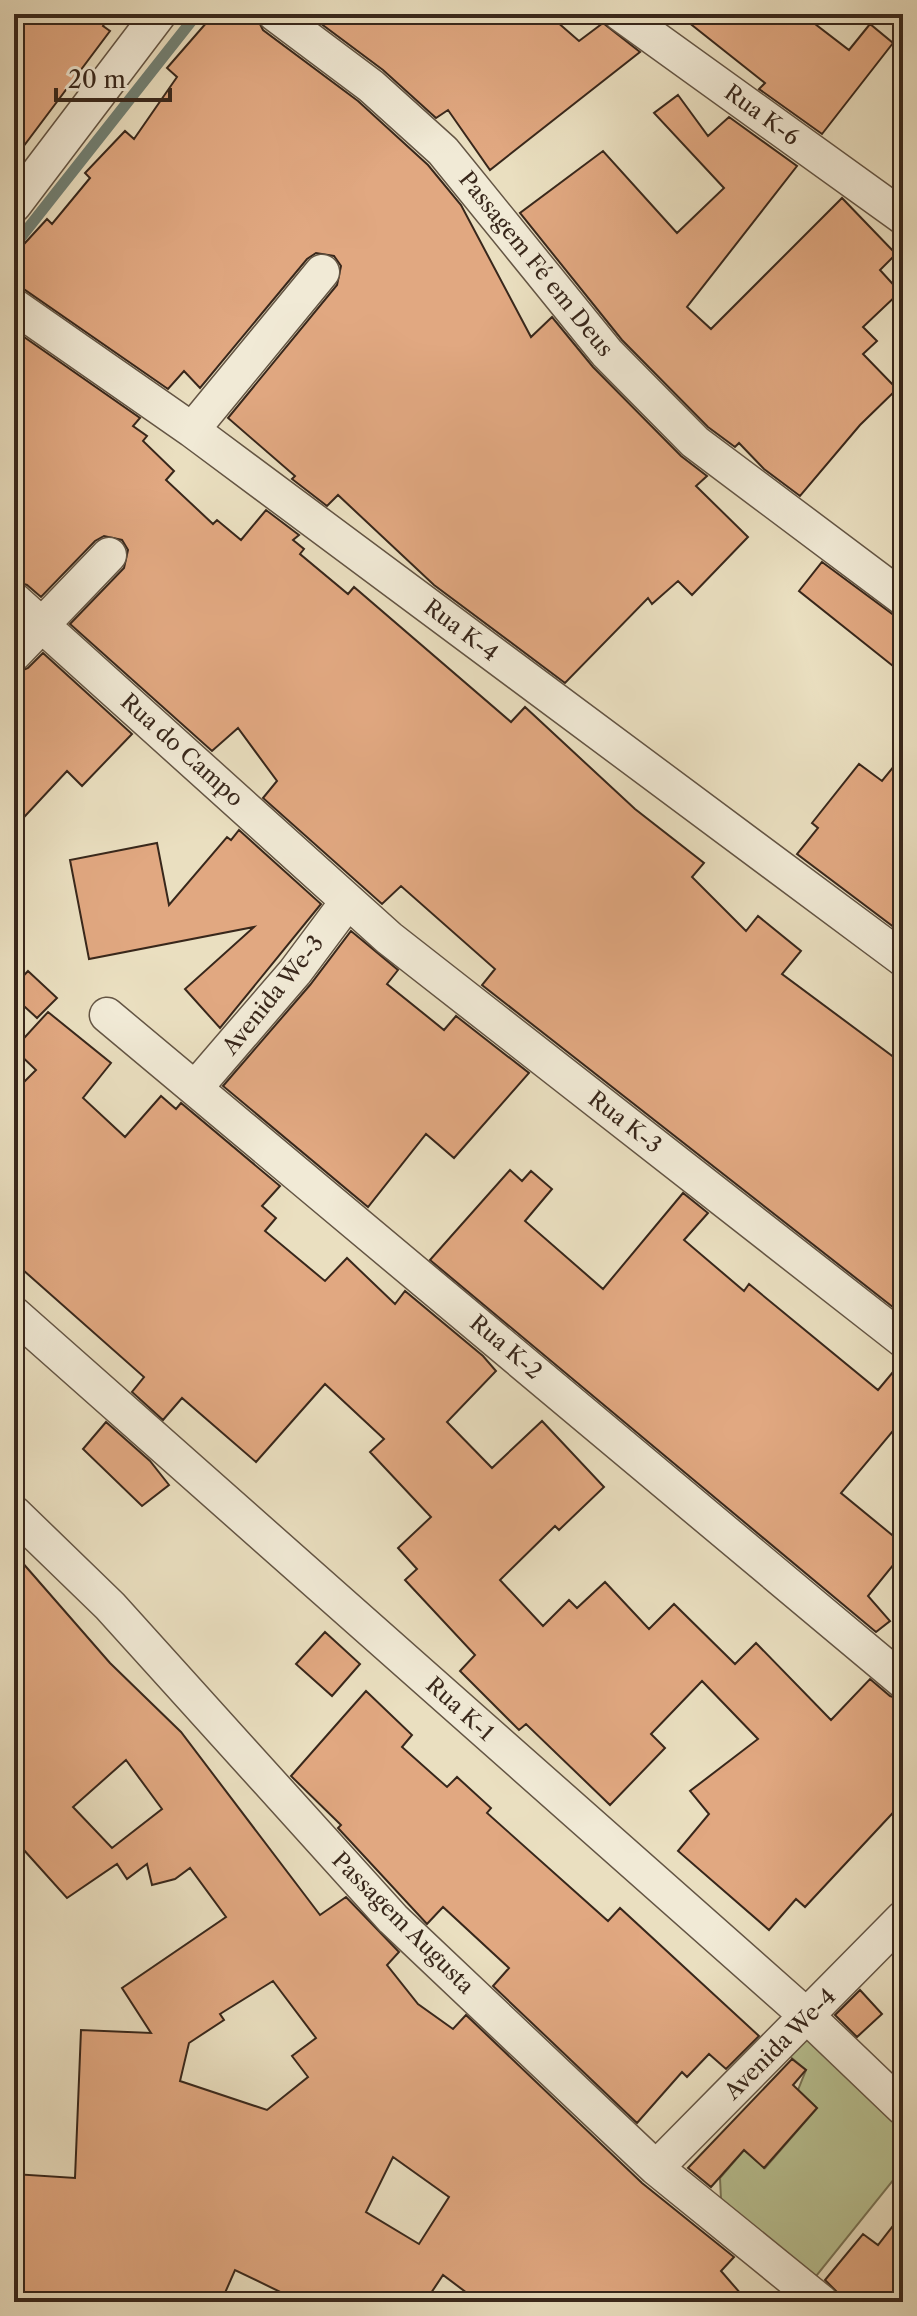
<svg xmlns="http://www.w3.org/2000/svg" width="917" height="2316" font-family="'Libre Caslon Text',serif">
<style>
.green{fill:#b8c192;stroke:#787456;stroke-width:2}
.lines{fill:none;stroke-linecap:round;stroke-linejoin:round}
.stream{stroke:#728175;stroke-width:11}
.building{fill:#e1a881;stroke:#38271b;stroke-width:2;fill-rule:evenodd}
.street-casing{stroke:#645544;stroke-width:37}
.street{stroke:#f1ead6;stroke-width:34}
.labels{text-anchor:middle;dominant-baseline:central;stroke-width:7;stroke-linejoin:round;paint-order:stroke}
.street-label{font-size:22px;fill:#38271b;stroke:#f1ead6}
</style>
<rect width="100%" height="100%" fill="#eadfc0"/>
<filter id="stains"><feTurbulence type="fractalNoise" baseFrequency=".0025" numOctaves="4"/><feColorMatrix values="0 0 0 0 .2 0 0 0 0 .09 0 0 0 0 .02 0 0 0 .5 -.17"/></filter>
<radialGradient id="worn" r=".72"><stop offset=".6" stop-color="#630" stop-opacity="0"/><stop offset="1" stop-color="#630" stop-opacity=".3"/></radialGradient>
<!-- green -->
<path class="green" d="M810,2032l93,91v45l-90,112 -91,-60 -2,-42 24,-28 21,18 52,-60 -19,-18 8,-20 -19,-16z"/>
<g class="lines">
<!-- stream -->
<path class="stream" d="M14,246l183,-232"/>
</g>
<!-- building -->
<path class="building" d="M14,14h97l-8,12 7,5 -96,128z
M214,14h41l8,16 95,71 70,64 33,40 70,132 21,-20 41,50 88,89 26,20 -11,10 52,51 -56,58 -14,-14 -26,23 -4,-6 -83,85 -131,-98 -96,-90 -11,11 -35,-27 3,-3 -67,-58 109,-133 4,-19 -7,-10 -18,-3 -9,6 -107,129 -16,-17 -16,18 -143,-99 -11,-4v-31l33,-36 5,5 38,-46 -5,-5 40,-42 9,8 43,-62 -10,-9z
M308,14h240l31,27 24,-18 37,29 -150,118 -42,-60 -12,8 -53,-48z
M678,14h124l47,36 21,-26 23,19 -71,91 -63,-45 6,-6z
M678,95l30,41 21,-19 68,49 -110,141 24,22 131,-131 54,56 -16,16 20,22 -37,35 14,14 -14,13 34,35 -37,36 -60,71 -36,-27 -25,-26 -4,4 -27,-20 -86,-87 -102,-127 83,-62 74,82 47,-45 -70,-75z
M14,330l126,88 -7,8 14,10 -4,5 31,30 -8,9 47,44 4,-4 24,20 25,-30 33,25 -6,5 11,9 -4,5 48,40 6,-7 157,135 14,-15 110,102 69,54 -12,14 54,54 12,-15 43,35 -19,23 121,90v251l-421,-330 13,-16 -94,-83 -19,18 -119,-106 14,-17 -39,-53 -26,23 -142,-127 54,-56 4,-18 -6,-10 -18,-4 -9,5 -54,56 -14,-12 -13,-4z
M822,562l81,60v52l-104,-83z
M43,653l89,81 -50,52 -15,-15 -53,57v-154l14,-6z
M903,755v179l-106,-80 21,-26 -6,-5 47,-59 23,17z
M239,830l82,74 -101,124 -35,-39 69,-62 -165,32 -19,-99 87,-17 12,62 58,-68 4,3z
M351,931l47,39 -11,14 57,46 12,-14 73,57 -75,85 -28,-24 -58,73 -145,-121 87,-101z
M28,971l29,27 -20,20 -23,-21v-11z
M48,1012l63,51 -28,35 42,39 36,-41 15,13 5,-6 99,83 -18,20 14,12 -11,13 60,50 22,-23 48,46 10,-13 78,65 13,15 -49,51 45,46 50,-47 62,66 -45,43 -4,-4 -55,54 43,46 26,-26 8,8 28,-26 44,47 25,-25 61,60 21,-21 75,77 39,-41 20,17 13,4v102l-98,105 -9,-8 -27,31 -91,-79 31,-37 -19,-23 68,-52 -56,-58 -51,53 14,14 -55,57 -84,-81 -7,6 -59,-59 15,-16 -70,-75 12,-11 -19,-21 33,-31 -61,-65 14,-13 -59,-55 -69,78 -74,-64 -19,22 -31,-28 12,-15 -130,-115v-170l22,-22 -22,-21z
M510,1170l12,11 9,-10 21,18 -27,32 78,68 80,-96 25,20 -24,27 60,51 5,-7 129,106 25,-30v59l-62,74 62,51v9l-35,43 22,25 -14,11 -446,-372z
M106,1422l44,39 19,24 -27,21 -59,-57z
M14,1553l96,110 71,69 139,183 26,-18 53,55 -12,13 31,39 35,25 13,-14 176,168 92,74 -13,14 27,31h-269l-36,-27 -18,27h-124l-66,-32 -14,32h-207v-128l61,4 6,-148 70,3 -29,-45 104,-71 -36,-49 -15,11 -23,6 -5,-21 -20,15 -10,-15 -50,34 -53,-59zM126,1760l36,49 -50,39 -39,-41zM273,1981l43,57 -24,18 16,21 -41,33 -87,-29 9,-38 35,-23 -4,-6zM393,2157l56,40 -30,47 -53,-32z
M325,1632l35,32 -28,32 -36,-32z
M366,1691l46,44 -10,12 45,40 10,-10 34,31 -4,5 121,108 12,-13 139,128 -33,33 -17,-15 -22,23 -5,-5 -45,51 -144,-137 16,-18 -66,-61 -16,17 -89,-96 3,-3 -50,-49z
M860,1990l22,24 -25,23 -22,-22z
M792,2059l14,11 -13,15 24,23 -53,60 -20,-18 -33,37 -23,-19z
M903,2213v89h-62l-2,-8 -14,-14 38,-46 15,11z"/>
<g class="lines">
<!-- street casing -->
<g class="street-casing">
<path id="street" d="M275,14l96,72 72,65 164,202 88,89 208,156
M621,14l282,203
M14,205l145,-191
M14,306l178,124 711,529
M192,430l130,-158
M14,600l375,338 514,402
M14,654l95,-99
M107,1015l796,666
M196,1087l99,-115 53,-71
M14,1314l794,703 95,91
M14,1513l96,93 283,313 263,249 165,134
M656,2168l247,-250"/>
</g>
<!-- street -->
<use href="#street" class="street"/>
</g>
<g class="labels">
<!-- street labels -->
<g class="street-label">
<text transform="translate(762 115) rotate(36)">Rua K-6</text>
<text transform="translate(536 264) rotate(51)">Passagem Fé em Deus</text>
<text transform="translate(461 630) rotate(37)">Rua K-4</text>
<text transform="translate(182 750) rotate(42)">Rua do Campo</text>
<text transform="translate(273 995) rotate(-51)">Avenida We-3</text>
<text transform="translate(625 1122) rotate(38)">Rua K-3</text>
<text transform="translate(506 1347) rotate(40)">Rua K-2</text>
<text transform="translate(460 1709) rotate(42)">Rua K-1</text>
<text transform="translate(403 1923) rotate(45)">Passagem Augusta</text>
<text transform="translate(780 2044) rotate(-45)">Avenida We-4</text>
</g>
</g>
<!-- margin -->
<rect width="917" height="2316" fill="none" stroke="#eadfc0" stroke-width="48"/>
<rect x="16" y="16" width="885" height="2284" fill="none" stroke="#38271b" stroke-width="4"/>
<rect x="24" y="24" width="869" height="2268" fill="none" stroke="#38271b" stroke-width="2"/>
<!-- scale -->
<path d="M56 88v12h114v-12" fill="none" stroke="#38271b" stroke-width="4"/>
<text x="68" y="88" font-size="24" fill="#38271b" stroke="#f1ead6" stroke-width="6" paint-order="stroke">20 m</text>
<rect width="100%" height="100%" filter="url(#stains)"/>
<rect width="100%" height="100%" fill="url(#worn)"/>
</svg>
